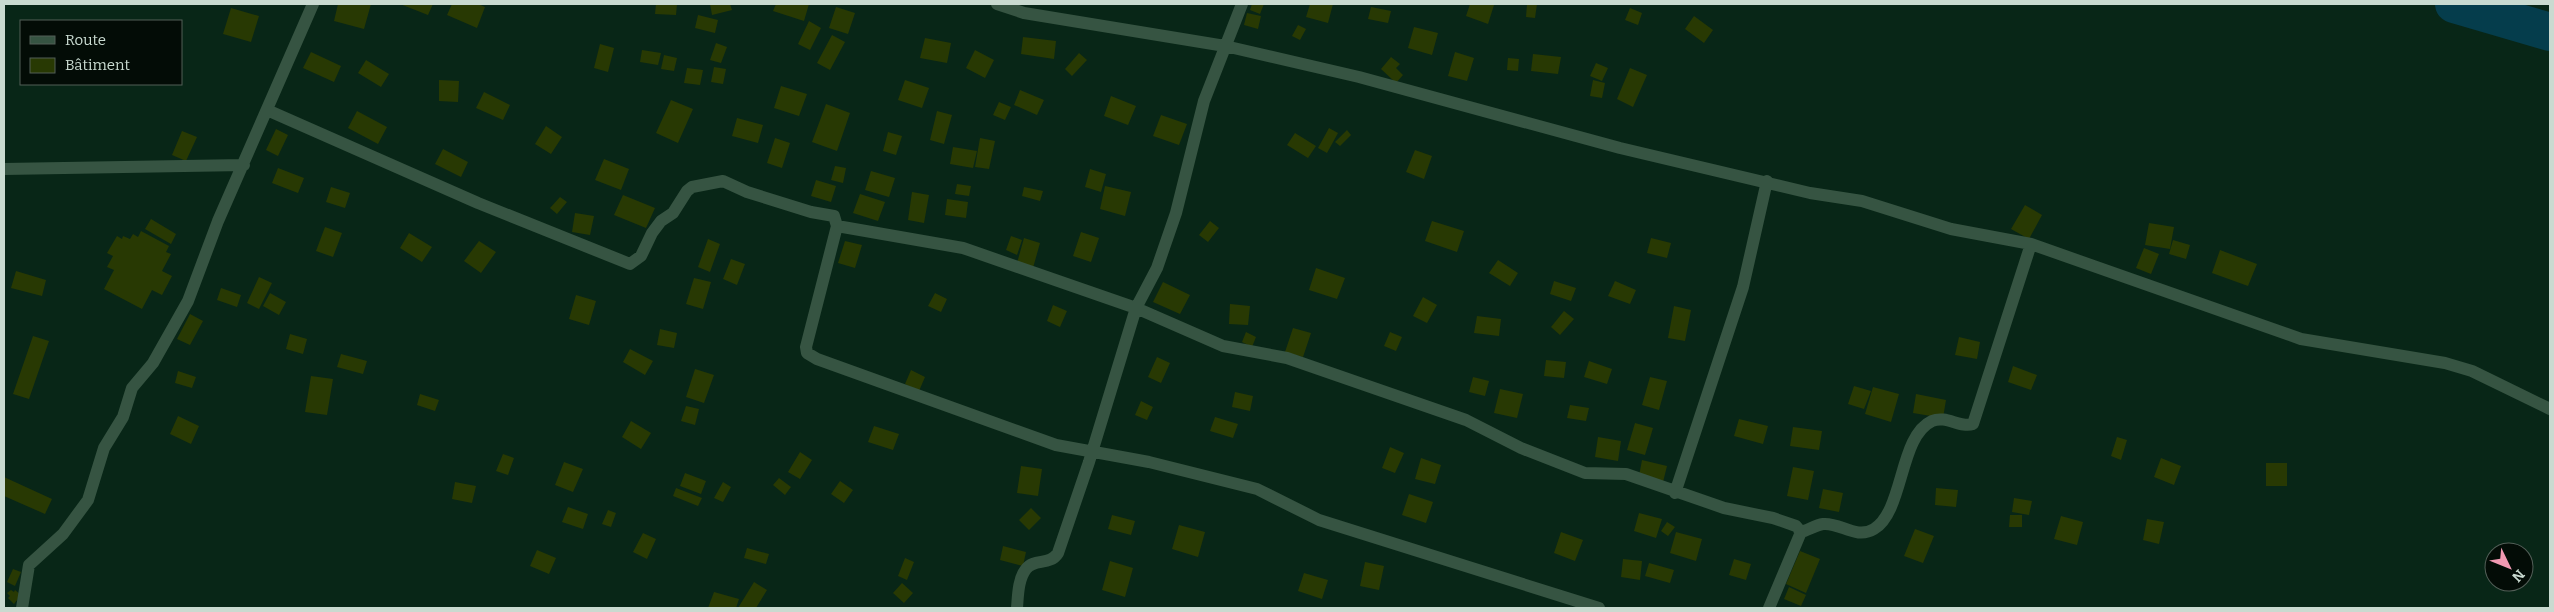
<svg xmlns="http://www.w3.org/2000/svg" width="2554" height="612" font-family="Bitter,serif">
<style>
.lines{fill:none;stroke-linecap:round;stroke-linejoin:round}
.river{stroke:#053d4c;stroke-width:38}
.building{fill:#283903}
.minor{stroke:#365442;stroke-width:12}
</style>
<rect width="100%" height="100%" fill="#082617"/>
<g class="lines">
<!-- river -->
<path class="river" d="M2454,4l96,28"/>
</g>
<!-- building -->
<path class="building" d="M338,4h33l-7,25 -30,-8z
M400,4h33l-5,11z
M452,4h26l7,3 -8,21 -30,-13z
M656,4h21l-1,11 -21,-1z
M710,4h20l2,6 -20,5z
M776,4h33l-5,17 -31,-10z
M1252,4h12l-4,10 -10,-4z
M1310,4h23l-5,19 -22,-6z
M1470,4l24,1 -6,19 -22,-8z
M1527,4h10l-2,14 -9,-1z
M836,7l19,6 -7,21 -19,-6z
M1371,7l20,4 -3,12 -20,-4z
M231,8l28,8 -8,26 -28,-8z
M1630,8l12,5 -4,12 -13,-5z
M1247,13l14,3 -3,13 -14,-4z
M698,15l20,5 -3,13 -20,-5z
M1694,16l19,14 -9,13 -19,-14z
M809,21l12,7 -11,22 -12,-6z
M1298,25l8,4 -6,11 -8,-4z
M1414,27l24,6 -6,22 -24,-7z
M832,35l13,7 -15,28 -13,-7z
M1023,37l33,4 -2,18 -33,-5z
M925,38l26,5 -4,20 -27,-5z
M716,43l11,4 -6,16 -11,-3z
M600,44l14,4 -6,24 -14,-4z
M642,50l19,3 -3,12 -18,-3z
M975,50l19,10 -9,18 -19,-10z
M311,52l30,14 -7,16 -31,-14z
M1455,52l19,6 -7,23 -19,-5z
M1079,53l8,7 -15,16 -7,-7z
M1533,54l28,3 -3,17 -27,-3z
M664,55l13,3 -3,13 -13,-2z
M1391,57l9,7 -4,4 7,7 -7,8 -15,-14z
M1508,58l11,1 -1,12 -11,-1z
M366,60l23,14 -8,13 -23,-14z
M1596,63l12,5 -6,13 -12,-5z
M714,67l12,2 -3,15 -12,-2z
M687,68l16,2 -3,15 -16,-2z
M1630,68l17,7 -14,32 -16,-8z
M439,80l20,1 -1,21 -19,-1z
M905,80l24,8 -7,20 -24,-8z
M1593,80l12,3 -3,15 -12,-2z
M781,86l26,8 -8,22 -25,-8z
M1020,90l24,10 -7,15 -23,-10z
M484,92l26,13 -7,15 -27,-12z
M1111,96l25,10 -8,19 -24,-9z
M671,100l22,9 -15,34 -22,-10z
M999,102l12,5 -6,13 -12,-5z
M826,104l24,9 -13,38 -25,-9z
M357,111l30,16 -9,17 -30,-16z
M937,111l15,4 -8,29 -14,-4z
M1161,115l26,9 -8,21 -26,-9z
M737,118l26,7 -5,18 -26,-7z
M546,126l16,11 -11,17 -16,-10z
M1329,128l9,5 -11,20 -9,-5z
M276,129l12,6 -10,21 -12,-6z
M1347,130l4,5 -11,11 -5,-4z
M182,131l15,6 -11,24 -14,-6z
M888,132l14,4 -6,19 -13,-4z
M1295,133l21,13 -8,12 -21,-13z
M775,138l15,5 -8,25 -15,-5z
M980,138l15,3 -6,28 -14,-2z
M953,147l24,4 -4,17 -23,-4z
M443,149l25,13 -7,15 -26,-13z
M1415,150l17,6 -8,23 -18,-7z
M604,159l25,10 -8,21 -26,-10z
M835,166l11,2 -3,15 -12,-3z
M278,168l26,10 -6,15 -26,-10z
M1090,169l16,5 -5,18 -16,-5z
M871,171l24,7 -6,19 -24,-7z
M816,180l20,6 -5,16 -20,-6z
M957,184l14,2 -2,10 -14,-2z
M1105,186l26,6 -6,24 -25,-7z
M331,187l19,6 -5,15 -19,-6z
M1024,187l19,4 -3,10 -18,-5z
M912,192l17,3 -5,28 -16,-3z
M860,194l25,8 -7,19 -25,-8z
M623,195l32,13 -9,20 -32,-13z
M560,197l7,5 -10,12 -7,-6z
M947,199l21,3 -2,16 -21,-3z
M2025,205l17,10 -13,24 -18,-10z
M575,213l19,3 -4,19 -18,-3z
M151,219l25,15 -5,10 -26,-15z
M1210,221l9,7 -11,14 -9,-7z
M1432,221l32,10 -7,21 -32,-11z
M2149,223l25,4 -4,22 -25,-4z
M325,227l17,6 -9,24 -17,-6z
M141,231l28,15 -3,6 5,2 -9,17 10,5 -10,19 -10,-5 -10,19 -38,-20 10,-19 -7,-3 6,-11 -6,-3 10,-17 5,3 1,-3 7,3 3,-5 5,3z
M1081,232l18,6 -8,24 -18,-6z
M409,233l23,14 -10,15 -22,-14z
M1011,236l11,4 -5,15 -11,-5z
M1024,238l16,5 -7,25 -16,-5z
M1651,238l20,5 -4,15 -20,-5z
M708,239l12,5 -10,28 -12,-5z
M2173,240l17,5 -4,14 -17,-5z
M479,241l17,11 -15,21 -17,-12z
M845,241l17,4 -7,23 -17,-5z
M2144,248l15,6 -8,20 -15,-6z
M2220,250l37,14 -9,22 -36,-13z
M731,259l14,5 -8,21 -14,-6z
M1498,260l20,13 -8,13 -21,-13z
M1316,268l29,10 -8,21 -28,-9z
M16,271l30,9 -4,16 -31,-8z
M259,277l13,6 -13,26 -12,-6z
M694,278l17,4 -8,27 -17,-5z
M1554,281l22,7 -5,13 -21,-7z
M1615,281l21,9 -6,14 -22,-8z
M1163,282l27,13 -10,19 -27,-12z
M221,288l20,7 -4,12 -20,-7z
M270,293l16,9 -7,13 -16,-9z
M935,293l12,6 -6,13 -13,-6z
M576,295l20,6 -7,24 -20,-6z
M1423,297l14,8 -10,18 -14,-7z
M1230,304l20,2 -2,19 -19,-1z
M1053,305l14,6 -7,16 -13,-6z
M1674,306l17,4 -6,31 -17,-3z
M1564,311l10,8 -14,16 -9,-8z
M190,314l13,7 -13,24 -13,-6z
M1477,316l24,3 -2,17 -25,-3z
M1293,328l18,5 -8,24 -18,-5z
M660,329l17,4 -3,15 -17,-3z
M1246,332l10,5 -4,10 -10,-5z
M1390,332l12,5 -6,14 -12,-5z
M290,334l17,5 -4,15 -17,-5z
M33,336l16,5 -20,58 -16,-5z
M1959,337l21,5 -3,17 -22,-4z
M630,349l23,12 -8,14 -22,-13z
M341,354l26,7 -4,13 -26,-7z
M1157,357l13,6 -9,20 -13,-6z
M1546,360l20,2 -2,16 -20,-2z
M1589,361l23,8 -5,15 -23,-7z
M2013,366l24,9 -6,15 -23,-8z
M695,369l19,6 -10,28 -18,-6z
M911,370l14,7 -6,14 -14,-7z
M178,371l18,6 -4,11 -17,-5z
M311,376l22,3 -6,36 -22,-3z
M1473,377l16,4 -4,15 -16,-4z
M1650,377l17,4 -8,29 -17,-5z
M1854,386l17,5 -7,18 -16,-5z
M1873,387l26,7 -8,28 -26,-8z
M1500,389l23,5 -6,24 -23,-5z
M1235,392l18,4 -3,15 -18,-4z
M420,394l19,6 -4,11 -18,-6z
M1916,394l30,6 -3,18 -30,-5z
M1141,401l12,6 -6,13 -12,-5z
M1570,405l19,3 -3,13 -19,-3z
M686,406l13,3 -4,16 -14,-4z
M178,416l21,10 -8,18 -21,-10z
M1215,417l23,7 -5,14 -23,-7z
M1739,419l29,7 -5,18 -29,-8z
M631,421l20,12 -10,16 -19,-12z
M1635,423l18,5 -8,27 -18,-5z
M874,426l25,8 -6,16 -25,-8z
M1793,427l29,4 -3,19 -29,-4z
M1598,437l23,4 -3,20 -23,-4z
M2117,437l10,3 -6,20 -10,-4z
M1390,447l14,6 -9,20 -13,-5z
M800,452l12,8 -12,19 -12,-7z
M503,454l11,4 -6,17 -12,-4z
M1421,458l20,7 -6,19 -20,-5z
M2161,458l20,8 -7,19 -20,-8z
M1642,460l25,6 -4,16 -24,-6z
M564,462l19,7 -10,23 -18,-7z
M2266,463h21v23h-21z
M1021,466l21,3 -4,27 -21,-3z
M1793,467l21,4 -6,29 -21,-4z
M685,473l21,8 -5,13 -21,-8z
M4,477l48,22 -7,15 -41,-18z
M779,478l12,9 -6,8 -12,-10z
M840,481l13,9 -9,13 -13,-9z
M455,482l21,4 -4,17 -20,-4z
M723,482l8,5 -8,15 -9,-4z
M676,488l26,10 -4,8 -25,-10z
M1936,488l22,2 -2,17 -21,-2z
M1823,489l20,4 -4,19 -20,-4z
M1409,494l24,8 -7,21 -24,-8z
M2014,498l18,3 -3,14 -17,-3z
M568,507l20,7 -5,15 -21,-7z
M1031,508l10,10 -12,12 -10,-10z
M608,510l8,3 -5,14 -9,-3z
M1639,513l23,6 -6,19 -22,-7z
M1112,515l23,6 -4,14 -23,-6z
M2010,515h12v12h-13z
M2061,516l22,6 -6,23 -23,-6z
M2147,519l17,3 -5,22 -16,-4z
M1667,522l8,5 -7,9 -7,-5z
M1179,525l26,7 -7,25 -26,-8z
M1915,529l19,7 -11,27 -19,-7z
M1561,532l22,8 -8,21 -21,-8z
M1676,532l26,7 -6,22 -26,-8z
M643,533l13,6 -9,20 -14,-7z
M1003,546l23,6 -3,14 -23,-6z
M747,548l22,6 -3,10 -22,-6z
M537,550l19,8 -7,16 -19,-8z
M1800,551l20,8 -14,34 -20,-9z
M905,558l9,4 -7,18 -9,-4z
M1623,559l19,2 -2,19 -19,-3z
M1734,559l17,5 -5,16 -17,-5z
M1110,561l23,7 -8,29 -23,-7z
M1365,562l19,4 -5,24 -19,-4z
M1649,563l25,7 -4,13 -25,-7z
M13,569l8,3 -6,14 -8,-4z
M1304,573l24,7 -6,19 -24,-8z
M754,582l13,8 -11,18h-18z
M902,583l11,10 -9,10 -11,-10z
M1789,587l17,8 -5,11 -17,-7z
M11,590l3,2 1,-2 6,5 -7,9 -6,-6 2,-2 -3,-3z
M714,592l25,7 -3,9h-28z"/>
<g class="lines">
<!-- minor -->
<path class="minor" d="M997,4l27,9 201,33 134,31 261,71 190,45 52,8 89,28 80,15 270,95 144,24 27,8 78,38
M267,110l211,93 152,61 11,-8 11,-23 9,-12 12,-8 14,-22 5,-4 31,-6 24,11 64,20 23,4 3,10 -31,121 1,6 10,6 239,86 93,17 108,27 62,31 280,88
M4,169l240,-4
M837,226l126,22 173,60 87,38 64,12 179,62 55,28 64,25 41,1 98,34 49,10 23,8 5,6
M1675,493l68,-206 24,-106
M22,608l7,-43 34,-31 25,-34 16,-52 19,-31 9,-29 21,-25 35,-62 30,-80 95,-217
M1017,608c1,-12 1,-29 9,-39 8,-11 24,-3 32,-16l31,-91 47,-154 21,-40 19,-55 28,-112 38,-97
M1769,608l32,-76c7,-2 15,-7 22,-8 17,-2 33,16 51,5 30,-18 25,-93 58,-108 14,-6 28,7 41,3l58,-180"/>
</g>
<!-- border -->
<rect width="2554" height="612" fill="none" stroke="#c9dad0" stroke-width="10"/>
<!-- legend -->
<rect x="20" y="20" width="162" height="65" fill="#030c06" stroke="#525e57"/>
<rect x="30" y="36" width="25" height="8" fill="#365442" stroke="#525e57"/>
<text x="65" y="45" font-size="15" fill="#c9dad0">Route</text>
<rect x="30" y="58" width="25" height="15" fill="#283903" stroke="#525e57"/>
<text x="65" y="70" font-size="15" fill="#c9dad0">Bâtiment</text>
<!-- north arrow -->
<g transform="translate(2509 567) rotate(133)"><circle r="24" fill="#030c06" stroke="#525e57"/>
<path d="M0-4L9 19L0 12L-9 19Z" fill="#f19ab2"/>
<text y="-8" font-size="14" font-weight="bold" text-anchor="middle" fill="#c9dad0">N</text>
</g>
</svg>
